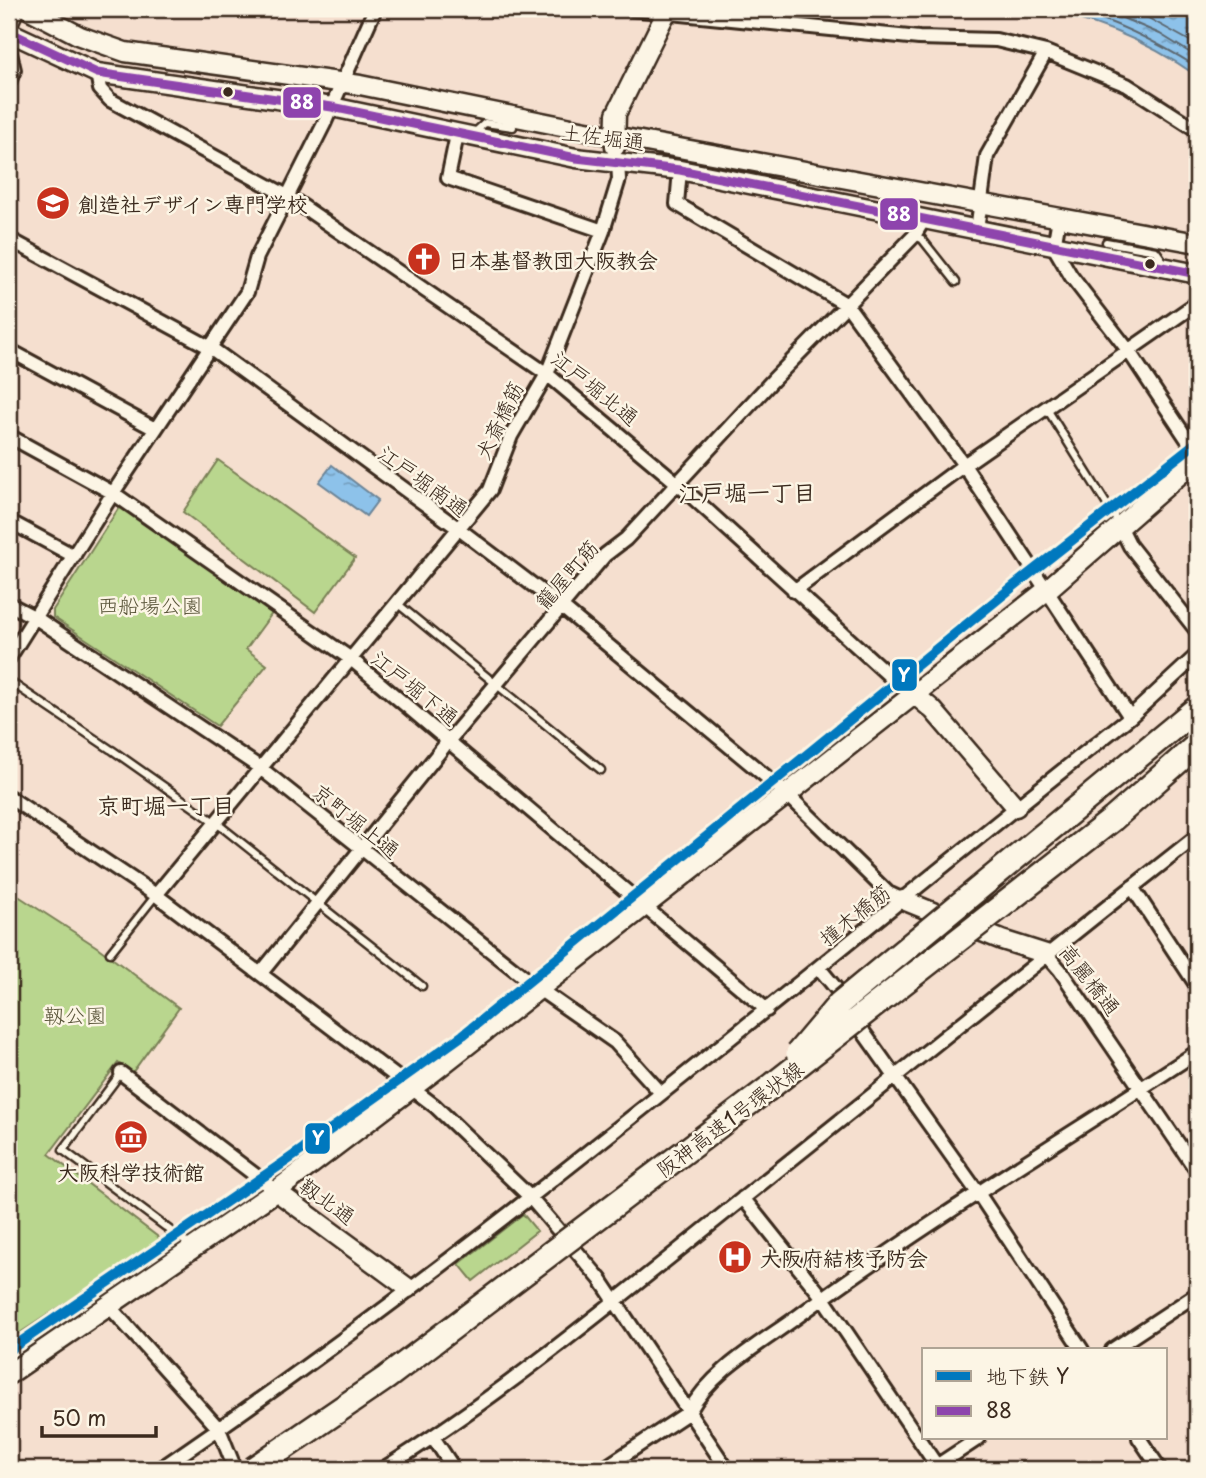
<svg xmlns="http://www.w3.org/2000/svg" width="1206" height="1478" font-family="'Playpen Sans','Klee One',sans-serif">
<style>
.park{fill:#b9d68e;stroke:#7a8056;stroke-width:2}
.water{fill:url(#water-ripples);stroke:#6c8598;stroke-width:2}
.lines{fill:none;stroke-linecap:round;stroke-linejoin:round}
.shore{stroke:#5c6770;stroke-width:2}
.lane-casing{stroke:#3b2a1e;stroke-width:11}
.street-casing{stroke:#3b2a1e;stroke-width:18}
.secondary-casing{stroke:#3b2a1e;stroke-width:23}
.primary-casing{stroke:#3b2a1e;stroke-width:24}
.highway-casing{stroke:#3b2a1e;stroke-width:28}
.lane{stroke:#fcf5e5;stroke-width:6}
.street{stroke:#fcf5e5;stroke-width:12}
.secondary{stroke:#fcf5e5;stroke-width:18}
.primary{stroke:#fcf5e5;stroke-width:19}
.highway{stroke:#fcf5e5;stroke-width:23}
.highway-bridge-casing{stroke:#3b2a1e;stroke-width:28;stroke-linecap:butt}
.highway-bridge{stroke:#fcf5e5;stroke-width:23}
.bus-1-casing{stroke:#fcf5e5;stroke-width:14}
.bus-1{stroke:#8e44ad;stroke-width:9}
.metro-1-casing{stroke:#fcf5e5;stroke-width:16}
.metro-1{stroke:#0078be;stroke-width:10}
.bus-dot{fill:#3b2a1e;stroke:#fcf5e5;stroke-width:2.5}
.labels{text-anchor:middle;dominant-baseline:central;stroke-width:5;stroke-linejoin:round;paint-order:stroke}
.street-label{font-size:21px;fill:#3b2a1e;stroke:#fcf5e5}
.poi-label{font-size:21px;font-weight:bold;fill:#3b2a1e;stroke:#fcf5e5;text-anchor:start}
.park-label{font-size:21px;fill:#5a553a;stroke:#fcf5e5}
.neighbourhood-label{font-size:23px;font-weight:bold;fill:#3b2a1e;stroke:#fcf5e5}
.line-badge{stroke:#fcf5e5;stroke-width:2.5}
.badge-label{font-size:19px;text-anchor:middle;font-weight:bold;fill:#fff}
</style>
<defs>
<pattern id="water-ripples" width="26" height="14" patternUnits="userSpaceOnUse" patternTransform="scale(1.75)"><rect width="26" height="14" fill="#8dc2ea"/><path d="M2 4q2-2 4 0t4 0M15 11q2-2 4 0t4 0" fill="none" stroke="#749ebd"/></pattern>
</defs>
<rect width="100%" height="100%" fill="#f5dfcf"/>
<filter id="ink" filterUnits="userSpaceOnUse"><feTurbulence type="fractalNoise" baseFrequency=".0143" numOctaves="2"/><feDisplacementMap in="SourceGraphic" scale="14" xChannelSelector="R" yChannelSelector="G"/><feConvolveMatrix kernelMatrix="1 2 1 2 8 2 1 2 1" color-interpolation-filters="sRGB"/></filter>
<g filter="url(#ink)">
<!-- park -->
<path class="park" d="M218,460l137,98 -40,54 -132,-100z
M126,507l147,105 -27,37 21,16 -50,61 -164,-109v-7l65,-101z
M9,890l88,57 82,61 -47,65 -14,-10 -69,91 113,86 -153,100z
M523,1214l14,17 -64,50 -14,-17z"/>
<!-- water -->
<path class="water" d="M1029,9h168v67c-51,-36 -106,-59 -168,-67z
M332,465l46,35 -12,16 -47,-34z"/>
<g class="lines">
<!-- shore -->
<path class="shore" d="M1072,9c46,13 85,33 125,58
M1102,9l58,25 37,23
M1132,9l65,36"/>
<!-- lane casing -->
<g class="lane-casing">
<path id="lane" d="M474,133l11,-10 28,4
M914,236l8,3 34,43
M1106,242l50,9 9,13
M1047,409l72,115
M398,604l203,166
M9,681l101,68
M112,750l111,78 199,158
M110,953l46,-58
M121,1073l-58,77 128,96"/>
</g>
<!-- street casing -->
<g class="street-casing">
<path id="street" d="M632,9l287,29 77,2 50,12 81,33 70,45
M9,49l5,21 -5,12
M97,73l3,16 10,11 179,97 258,177 130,109 217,197 20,14
M457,135l-9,43 155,53
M680,170l-3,34 170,101 117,160 166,252
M1059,218l-5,29 17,29 57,74 69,104
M977,230l10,-74 59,-104
M9,239l202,109 248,181 104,79 224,186 101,99 15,7
M9,350l146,79
M9,436l104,57 238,166 416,351
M9,521l65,35
M1120,526l10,20 67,85
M794,591l170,-126 233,-162
M9,604l27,14 223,149 280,222 76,53 46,51
M9,658l104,-165 134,-201 10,-35 67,-133 51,-115
M9,797l147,98 279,211 95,91 70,82 127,190
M1132,887l65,99
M156,895l334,-405 21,-54 36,-62 56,-143 16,-52 -1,-17
M1046,954l14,16 137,201
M819,968l34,41 11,24 114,160 104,157
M261,973l189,-234 155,-184 21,-16 147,-159 141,-144 9,-15
M121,1073l155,118
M743,1198l80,100 116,171
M109,1306l110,123 16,40
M1112,1350l85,-56
M433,1437l21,32
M1139,1438l21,31
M160,1469c338,-230 649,-499 970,-752l67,-62
M383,1469c128,-80 245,-179 363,-273 150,-121 300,-241 451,-360
M603,1469l86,-57c22,-41 71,-68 108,-95 129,-95 266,-177 400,-265
M932,1469l47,-31"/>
</g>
<!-- secondary casing -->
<g class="secondary-casing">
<path id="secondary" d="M28,9l52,27 45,16 235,33 221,45 616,113
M9,32l88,41 235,34 244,51 104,12 517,104
M615,147l1,-33 52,-105
M914,694l19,16 83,97
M903,900l99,40 44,14
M276,1191l132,97"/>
</g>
<!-- primary casing -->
<g class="primary-casing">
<path id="primary" d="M9,20l5,-11
M9,1374l267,-183 158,-120 613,-481 150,-131"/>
</g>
<!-- highway casing -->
<g class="highway-casing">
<path id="highway" d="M1113,819l84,-74"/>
</g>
<!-- lane -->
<use href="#lane" class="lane"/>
<!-- street -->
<use href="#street" class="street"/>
<!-- secondary -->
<use href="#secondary" class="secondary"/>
<!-- primary -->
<use href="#primary" class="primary"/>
<!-- highway -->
<use href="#highway" class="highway"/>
<!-- highway-bridge casing -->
<g class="highway-bridge-casing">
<path id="highway-bridge" d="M798,1053l42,-50 357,-295
M253,1469l133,-91 383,-290 344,-269"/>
</g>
<!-- highway-bridge -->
<use href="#highway-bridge" class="highway-bridge"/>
<!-- bus-1 casing -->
<g class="bus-1-casing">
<path id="bus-1" d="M9,32l88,41 235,34 244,51 104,12 517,104"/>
</g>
<!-- bus-1 -->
<use href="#bus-1" class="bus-1"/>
<!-- metro-1 casing -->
<g class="metro-1-casing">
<path id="metro-1" d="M9,1350l280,-191 174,-124 552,-450 182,-143"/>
</g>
<!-- metro-1 -->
<use href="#metro-1" class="metro-1"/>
</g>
</g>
<!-- icons -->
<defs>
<g id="university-disc" transform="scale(1.75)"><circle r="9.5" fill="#c8321e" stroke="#fcf5e5"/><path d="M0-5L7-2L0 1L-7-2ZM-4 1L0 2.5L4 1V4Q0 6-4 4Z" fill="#fff"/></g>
<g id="church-disc" transform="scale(1.75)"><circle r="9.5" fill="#c8321e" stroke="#fcf5e5"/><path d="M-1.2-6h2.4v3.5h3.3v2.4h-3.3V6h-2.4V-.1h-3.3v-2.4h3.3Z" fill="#fff"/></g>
<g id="museum-disc" transform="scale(1.75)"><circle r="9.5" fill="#c8321e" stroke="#fcf5e5"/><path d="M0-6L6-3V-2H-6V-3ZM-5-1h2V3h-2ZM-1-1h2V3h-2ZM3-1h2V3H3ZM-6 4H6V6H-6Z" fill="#fff"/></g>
<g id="hospital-disc" transform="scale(1.75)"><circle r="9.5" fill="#c8321e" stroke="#fcf5e5"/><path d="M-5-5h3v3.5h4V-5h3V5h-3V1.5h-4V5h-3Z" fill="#fff"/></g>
</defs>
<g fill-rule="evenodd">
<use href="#university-disc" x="53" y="203"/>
<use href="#church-disc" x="424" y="259"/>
<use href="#museum-disc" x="131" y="1137"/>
<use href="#hospital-disc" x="735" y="1257"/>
</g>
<!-- markers -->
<g class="bus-dot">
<circle cx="228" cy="92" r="6"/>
<circle cx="1150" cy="264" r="6"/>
</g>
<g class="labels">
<!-- street labels -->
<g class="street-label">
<text transform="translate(603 136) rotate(7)">土佐堀通</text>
<text transform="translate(596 387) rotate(39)">江戸堀北通</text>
<text transform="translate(498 420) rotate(-64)">犬斎橋筋</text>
<text transform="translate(424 480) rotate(36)">江戸堀南通</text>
<text transform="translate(566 574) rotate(-49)">籠屋町筋</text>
<text transform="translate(416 687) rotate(39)">江戸堀下通</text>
<text transform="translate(357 820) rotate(39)">京町堀上通</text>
<text transform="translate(854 914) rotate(-39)">撞木橋筋</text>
<text transform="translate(1091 979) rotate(52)">高麗橋通</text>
<text transform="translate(729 1118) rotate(-37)">阪神高速1号環状線</text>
<text transform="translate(328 1200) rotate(36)">靱北通</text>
</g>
<!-- poi labels -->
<g class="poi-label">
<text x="78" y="203">創造社デザイン専門学校</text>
<text x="448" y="259">日本基督教団大阪教会</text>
<text x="131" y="1171" text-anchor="middle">大阪科学技術館</text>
<text x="760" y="1257">大阪府結核予防会</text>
</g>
<!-- park labels -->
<g class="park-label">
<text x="150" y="604">西船場公園</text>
<text x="75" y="1014">靱公園</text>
</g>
<!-- neighbourhood labels -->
<g class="neighbourhood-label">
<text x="747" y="491">江戸堀一丁目</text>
<text x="166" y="804">京町堀一丁目</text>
</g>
</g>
<g class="line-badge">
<rect x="282" y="86" width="40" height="33" rx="7" fill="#8e44ad"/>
<rect x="879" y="197" width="40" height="34" rx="7" fill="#8e44ad"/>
<rect x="891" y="658" width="27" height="34" rx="7" fill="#0078be"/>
<rect x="304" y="1122" width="27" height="33" rx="7" fill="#0078be"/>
</g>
<g class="badge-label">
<text x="302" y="109">88</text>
<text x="899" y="221">88</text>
<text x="904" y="682">Y</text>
<text x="318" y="1145">Y</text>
</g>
<!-- margin -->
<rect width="1206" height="1478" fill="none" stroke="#fcf5e5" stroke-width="35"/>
<rect x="18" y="18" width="1171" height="1443" fill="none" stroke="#3b2a1e" stroke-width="2.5" filter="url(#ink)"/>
<!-- legend -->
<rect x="922" y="1348" width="245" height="91" fill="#fcf5e5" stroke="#afa495" stroke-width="2"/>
<rect x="936" y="1371" width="35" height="10" fill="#0078be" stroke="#afa495" stroke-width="2"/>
<text x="986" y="1384" font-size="21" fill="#3b2a1e">地下鉄 Y</text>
<rect x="936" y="1406" width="35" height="10" fill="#8e44ad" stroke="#afa495" stroke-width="2"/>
<text x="986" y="1418" font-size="21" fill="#3b2a1e">88</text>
<!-- scale -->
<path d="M42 1426v10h114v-10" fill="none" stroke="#3b2a1e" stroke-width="3.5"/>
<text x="52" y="1426" font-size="21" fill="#3b2a1e" stroke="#fcf5e5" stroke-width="5" paint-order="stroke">50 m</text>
</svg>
